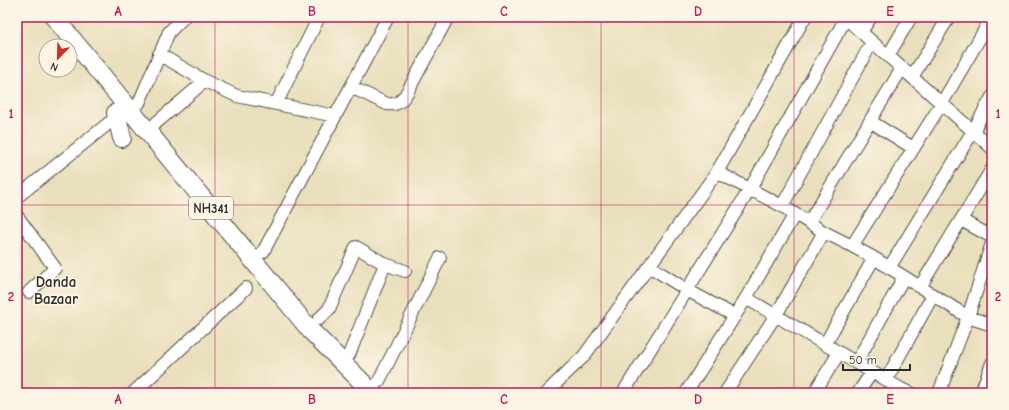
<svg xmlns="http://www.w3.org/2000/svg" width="1009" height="410" font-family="'Comic Neue',sans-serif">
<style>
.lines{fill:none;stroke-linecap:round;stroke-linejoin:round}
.minor-casing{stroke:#484641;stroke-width:14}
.highway-casing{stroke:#484641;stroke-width:20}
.minor{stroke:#fff;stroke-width:12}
.highway{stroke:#fff;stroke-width:18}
.grid{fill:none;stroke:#c2185b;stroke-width:1;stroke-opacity:0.55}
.labels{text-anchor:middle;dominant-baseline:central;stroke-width:3;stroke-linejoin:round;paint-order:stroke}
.shield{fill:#fcf5e5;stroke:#6a6863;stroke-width:1}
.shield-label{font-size:13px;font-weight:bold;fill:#2b2b2b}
.neighbourhood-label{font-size:15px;font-weight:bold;fill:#2b2b2b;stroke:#fcf5e5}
.neatline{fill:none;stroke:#c2185b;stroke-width:1.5}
.grid-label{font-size:13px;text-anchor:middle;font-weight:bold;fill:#c2185b}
</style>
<rect width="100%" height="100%" fill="#fcf5e5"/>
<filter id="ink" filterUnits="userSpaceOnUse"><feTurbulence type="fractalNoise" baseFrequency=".025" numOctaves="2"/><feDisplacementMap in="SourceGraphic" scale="8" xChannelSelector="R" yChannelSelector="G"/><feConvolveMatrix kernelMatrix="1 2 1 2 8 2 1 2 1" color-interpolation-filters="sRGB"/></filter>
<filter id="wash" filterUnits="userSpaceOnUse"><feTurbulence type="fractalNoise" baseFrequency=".012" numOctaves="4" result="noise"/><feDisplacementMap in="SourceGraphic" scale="16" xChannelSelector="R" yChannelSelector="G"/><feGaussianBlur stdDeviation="0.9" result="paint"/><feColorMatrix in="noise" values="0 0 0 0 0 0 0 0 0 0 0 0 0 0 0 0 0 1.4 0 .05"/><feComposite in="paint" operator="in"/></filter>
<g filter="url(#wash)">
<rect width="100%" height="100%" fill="#e9dfbc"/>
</g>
<g filter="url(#ink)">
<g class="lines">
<!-- minor casing -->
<g class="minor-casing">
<path id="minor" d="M845,17l16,15 131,116
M861,32l10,-15
M159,54l46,27 32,15 98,20
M888,56l23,-39
M912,77l37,-60
M351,87l36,17c13,2 16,-5 22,-15l39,-72
M139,103l30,-71 15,-15
M276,104l43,-87
M870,121l43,27
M156,123l49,-42
M717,172l65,34 42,26 28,14 22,12 94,59 24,8
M17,197l92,-74
M782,206l90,-164
M17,216l38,52 -26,24
M961,220l31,17
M809,222l93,-154
M852,246l90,-143 50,-86
M263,252l125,-235
M649,266l38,24 48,26
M889,268l84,-137 19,-34
M920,287l72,-118
M746,298l155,91 10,4
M319,319l10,-10 27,-62 29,17 20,7
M825,344l49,-86
M349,355l36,-91
M856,363l48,-86
M886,380l47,-85
M379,381l61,-123
M133,393l113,-105
M546,393l38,-37 133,-184 88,-155
M623,393l127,-204 96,-171
M686,393l60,-95 49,-84
M725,393l51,-78 48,-83
M814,393l25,-40
M858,393l14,-21
M939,393l29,-76 24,-74
M981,393l11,-30"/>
</g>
<!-- highway casing -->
<g class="highway-casing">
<path id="highway" d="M54,17l257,314 62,62
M116,113l6,25"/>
</g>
<!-- minor -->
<use href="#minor" class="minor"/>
<!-- highway -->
<use href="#highway" class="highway"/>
</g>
</g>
<!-- grid -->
<path class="grid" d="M215,17v376M408,17v376M601,17v376M794,17v376M17,205h975"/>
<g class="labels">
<!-- shield labels -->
<rect class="shield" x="189" y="197" width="44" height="22" rx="3"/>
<g class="shield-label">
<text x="211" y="208">NH341</text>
</g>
<!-- neighbourhood labels -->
<g class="neighbourhood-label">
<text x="56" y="282">Danda<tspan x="56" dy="17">Bazaar</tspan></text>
</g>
</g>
<!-- margin -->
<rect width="1009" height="410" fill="none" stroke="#fcf5e5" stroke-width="44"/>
<!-- north arrow -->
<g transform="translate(58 58) rotate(203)"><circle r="19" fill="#fcf5e5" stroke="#a8a49b"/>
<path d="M0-3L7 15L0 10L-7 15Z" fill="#c8321e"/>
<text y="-6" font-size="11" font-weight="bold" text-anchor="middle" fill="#2b2b2b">N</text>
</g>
<!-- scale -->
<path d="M843 364v6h67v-6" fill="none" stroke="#2b2b2b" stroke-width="2"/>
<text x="849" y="364" font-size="12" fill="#2b2b2b" stroke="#fcf5e5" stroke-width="3" paint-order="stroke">50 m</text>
<rect x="22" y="22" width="965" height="366" class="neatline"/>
<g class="grid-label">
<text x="118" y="16">A</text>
<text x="312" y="16">B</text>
<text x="504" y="16">C</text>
<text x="698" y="16">D</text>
<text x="890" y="16">E</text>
<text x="11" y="118">1</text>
<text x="998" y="118">1</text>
<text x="11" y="301">2</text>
<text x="998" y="301">2</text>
<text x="118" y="404">A</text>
<text x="312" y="404">B</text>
<text x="504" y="404">C</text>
<text x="698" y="404">D</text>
<text x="890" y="404">E</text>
</g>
</svg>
